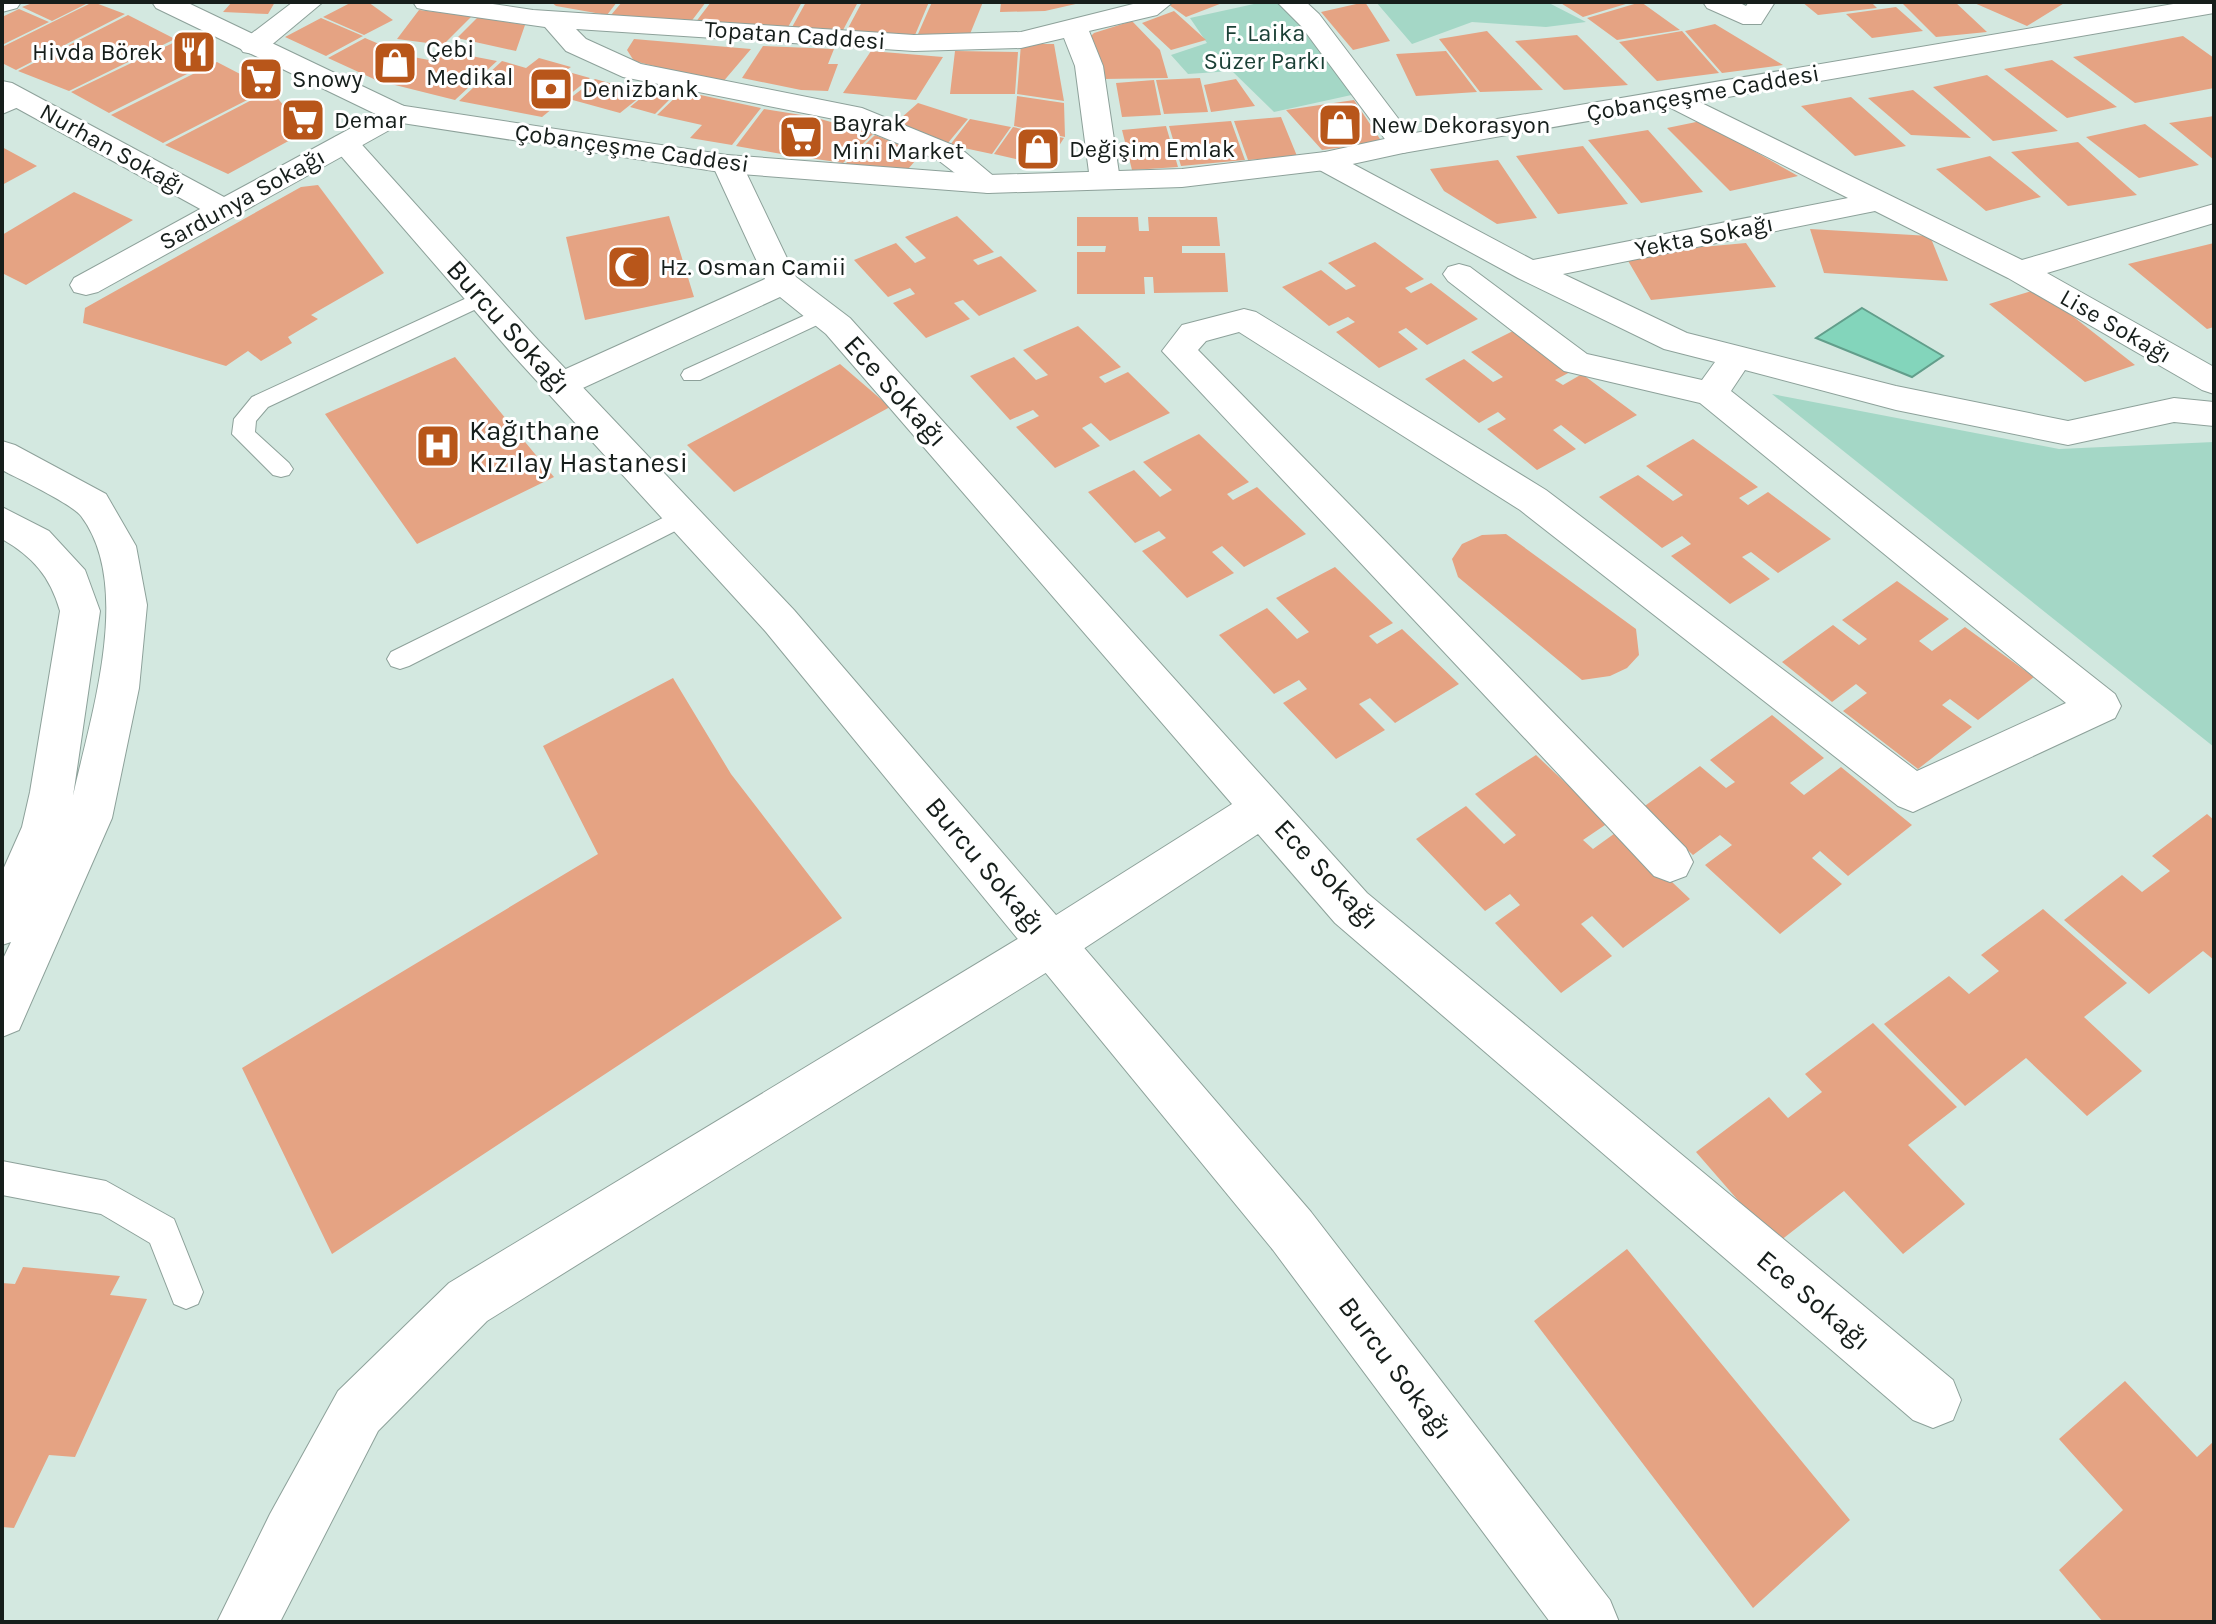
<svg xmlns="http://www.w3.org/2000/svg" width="2216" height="1624" font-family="Karla,sans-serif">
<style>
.green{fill:#a4d7c6}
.water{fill:#83d5bb;stroke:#629e8b;stroke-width:2}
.building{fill:#e5a383}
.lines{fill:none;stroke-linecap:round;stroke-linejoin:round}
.service-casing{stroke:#8da19a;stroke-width:2}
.minor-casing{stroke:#8da19a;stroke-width:2}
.tertiary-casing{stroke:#8da19a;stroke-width:2}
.secondary-casing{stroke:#8da19a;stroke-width:2}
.service{fill:#fff;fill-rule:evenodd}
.minor{fill:#fff;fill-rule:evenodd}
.tertiary{fill:#fff;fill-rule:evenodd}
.secondary{fill:#fff;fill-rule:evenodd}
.labels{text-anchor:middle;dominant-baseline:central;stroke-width:6;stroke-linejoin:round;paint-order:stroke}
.far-park-label{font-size:24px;fill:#1a3f35;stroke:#fff}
.far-street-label{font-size:24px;fill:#161e1b;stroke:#fff}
.far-poi-label{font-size:24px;fill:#161e1b;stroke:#fff;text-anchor:start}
.street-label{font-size:28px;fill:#161e1b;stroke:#fff}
.poi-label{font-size:28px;fill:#161e1b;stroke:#fff;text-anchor:start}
</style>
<rect width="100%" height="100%" fill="#d3e8e0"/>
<!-- green -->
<path class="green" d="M1263,2h19l74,92 -82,18 -42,-41 -44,3 -17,-19 36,-12 -17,-25z
M1376,2h171l39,20 -40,5 -74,-5 -60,22z
M1772,394l287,55 155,-7v305z"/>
<!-- water -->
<path class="water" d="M1862,308l81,48 -31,21 -96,-39z"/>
<!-- building -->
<path class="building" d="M35,2h55l-38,19 -30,-14z
M93,2l32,12 -109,56 -14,-7v-16z
M232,2h43l-7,12 -45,-2z
M352,2h16l25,18 -29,15 -41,-18z
M551,2h66l-10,13 -51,-9z
M622,2h84l-16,21 -79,-8z
M711,2h91l-15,27 -92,-6z
M806,2h52l-16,30 -51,-3z
M862,2h67l-14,33 -69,-3z
M932,2h51l-13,32h-52z
M1001,2h79v1l-35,8 -45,1z
M1165,2h60l-39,15z
M1365,2l25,39 -37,9 -32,-38z
M1559,2h70v1l-46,14z
M1641,2l39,28 -63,10 -30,-22z
M1802,2h69l6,6 -59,7z
M1901,2h54l32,30 -51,5z
M1972,2h94l-39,24z
M1896,7l27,24 -51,7 -26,-24z
M19,9l30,13 -47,23v-28z
M419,10l53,6 -29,29 -46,-6z
M1174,11l32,29 -35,10 -29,-27z
M128,15l47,24 -106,52 -51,-20z
M478,17l47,8 -9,26 -59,-13z
M321,18l42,18 -37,20 -41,-19z
M1132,21l28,29 8,28 -65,1 -17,-38 8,-8z
M1715,24l68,41 -61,8 -37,-42z
M1487,31l56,59 -63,2 -41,-53z
M1682,31l37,42 -62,8 -38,-39z
M1577,35l51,50 -64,5 -49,-49z
M2183,36l31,22v30l-79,15 -62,-46z
M365,38l40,17 -29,25 -48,-22z
M634,39l117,10 -29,34 -88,-22 -7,-11z
M177,41l38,19 -106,53 -38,-21z
M1021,44h33l10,57 -47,-7z
M763,46l71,3 -6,15h10l-10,27 -27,-1 -59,-12z
M440,50l57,11 -42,39 -76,-19 29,-25 21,4z
M871,51l72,6 -27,43 -73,-7z
M955,51l63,1 -3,42h-65z
M1446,51l31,41 -61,4 -20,-42z
M539,58l32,9 -6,4 25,7 -48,39 -83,-16 43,-40 24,7z
M2052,60l65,47 -50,11 -63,-49z
M217,62l52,27 -106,54 -52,-28z
M1987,75l71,56 -65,10 -60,-54z
M1200,78l8,34 -44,2 -8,-34z
M595,79l50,14 -25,20 -51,-14z
M1236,79l19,27 -44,6 -7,-27z
M1154,80l7,35 -39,2 -6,-34z
M271,90l34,42 -77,42 -63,-29z
M1913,90l58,48 -60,-3 -43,-37z
M682,91l79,17 -29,37 -42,-7 12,-13 -45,-10z
M647,93l22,7 -14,14 -25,-7z
M1017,96l47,7 1,34 -51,-11z
M1851,97l55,49 -51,10 -54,-50z
M1354,100l28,42 -60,8 -36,-40z
M918,103l50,16 -21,25 -55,-18z
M764,109l50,8 -27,38 -51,-9z
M2214,116v44l-45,-37z
M1281,117l16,39 -49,4 -14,-39z
M817,118l56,16 -30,29 -54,-8z
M970,119l41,8 -19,27 -42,-9z
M1231,121l14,39 -64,6 -12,-40z
M1701,121l97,55 -68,15 -63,-63z
M2145,124l54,41 -60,13 -53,-41z
M1166,126l12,41 -46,3 -10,-40z
M1013,127l51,11 -18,28 -52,-12z
M1648,130l55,62 -62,11 -53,-63z
M875,135l46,19 -18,21 -58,-11z
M2078,142l59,53 -69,11 -57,-54z
M1583,146l45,58 -70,10 -42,-58z
M2,147l35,19 -35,19z
M1990,156l51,41 -55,14 -50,-42z
M1498,160l39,58 -40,6 -53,-33 -14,-22z
M318,185l66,88 -73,42 7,4 -30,18 4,6 -31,18 -13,-10 -22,15 -143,-43 2,-15 216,-121z
M74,192l59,28 -107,65 -24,-12v-38z
M669,216l25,81 -109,23 -19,-83z
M957,216l37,36 -21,8 5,5 23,-9 36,35 -58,25 -16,-16 -9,3 16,16 -44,19 -33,-35 22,-9 -5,-6 -22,9 -34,-37 42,-17 19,20 11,-5 -21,-21z
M1077,217h61l1,14h10l-1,-14h69l3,29h-38v7h43l3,39 -74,1 -1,-16h-9l1,17h-68v-42h28l1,-6h-29z
M1810,229l120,7 18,45 -124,-8z
M1375,242l49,37 -19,9 6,5 20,-10 47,36 -51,26 -21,-17 -8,4 20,17 -39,19 -43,-36 19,-10 -7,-5 -19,9 -47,-39 39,-17 25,20 10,-4 -28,-23z
M1746,243l30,44 -125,13 -27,-46z
M2214,243v84l-7,2 -79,-65z
M2038,289l97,76 -50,17 -96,-78z
M1078,326l43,41 -22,10 6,6 23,-11 42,41 -60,28 -19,-18 -9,5 18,18 -45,22 -39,-41 23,-11 -6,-6 -23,10 -40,-44 44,-19 22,23 12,-5 -25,-25z
M1519,328l55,42 -19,10 8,5 19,-11 55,41 -52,29 -24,-19 -8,5 23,19 -39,21 -50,-41 19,-10 -8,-7 -19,11 -54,-44 39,-20 29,23 10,-5 -32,-25z
M455,357l99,120 -137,67 -92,-130z
M840,364l50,43 -156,85 -47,-47z
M1199,434l50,48 -22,12 6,6 24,-13 49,47 -62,33 -22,-21 -10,6 22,21 -47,25 -45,-47 24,-13 -7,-7 -24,12 -47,-51 46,-22 26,27 12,-7 -29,-28z
M1693,439l65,48 -19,11 9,7 20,-13 63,47 -53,34 -27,-21 -9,5 28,22 -40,25 -59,-48 20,-12 -9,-8 -20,12 -63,-51 39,-22 35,26 10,-6 -37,-29z
M1506,534l130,95 3,26 -12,13 -17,8 -28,4 -124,-103 -6,-18 10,-15 20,-9z
M1335,567l58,56 -24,13 8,8 25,-15 57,55 -64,39 -25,-25 -11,6 26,26 -49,29 -53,-56 24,-14 -8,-9 -25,14 -55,-59 48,-27 30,31 12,-7 -33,-34z
M1897,581l52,38 -30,22 13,10 33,-24 69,50 -56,43 -28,-21 -8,6 30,22 -54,42 -75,-58 24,-18 -11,-9 -24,18 -50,-40 51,-37 26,20 8,-6 -25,-19z
M673,678l58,96 111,144 -510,336 -90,-186 356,-214 -55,-108z
M1772,715l52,43 -34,25 14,12 37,-28 71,58 -64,51 -28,-25 -8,7 30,26 -62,50 -75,-69 27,-20 -12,-10 -27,20 -51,-47 58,-42 26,22 9,-6 -25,-22z
M1536,755l72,68 -25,17 10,9 25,-18 72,68 -67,49 -31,-32 -11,8 31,32 -51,37 -66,-70 25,-18 -10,-11 -25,17 -69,-72 50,-33 38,38 12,-9 -41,-41z
M2207,814l7,6v140l-11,-9 -54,43 -85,-74 58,-45 20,17 28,-21 -18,-15z
M2043,909l84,74 -43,34 58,54 -55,45 -61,-58 -61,48 -81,-82 65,-48 20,18 30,-23 -18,-16z
M1873,1023l84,84 -49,38 57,59 -62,50 -59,-63 -68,53 -80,-92 73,-55 19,21 34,-26 -17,-18z
M1627,1249l223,271 -97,88 -219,-287z
M23,1267l97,9 -10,19 37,4 -72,158 -26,-2 -35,73 -12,-1v-244l13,1z
M2125,1381l72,76 17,-16v181h-111l-44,-52 64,-60 -64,-71z"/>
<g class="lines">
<!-- service casing -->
<g class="service-casing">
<path id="service" d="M22,94l9,5 -3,4 -26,11v-12z
M482,291l10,7 -3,5 -221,104 -12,14 -1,11 34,31 4,6 -4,6 -8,2 -8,-2 -41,-41 2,-15 18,-22z
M823,307l7,2 4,5 -4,5 -130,61h-16l-3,-5 3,-5z
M683,508l8,3 4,6 -4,6 -282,143 -9,3 -9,-3 -4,-7 4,-7z
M2,1161l104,20 68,38 29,73 -5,12 -12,5 -12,-5 -24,-61 -49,-29 -99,-19z"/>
</g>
<!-- minor casing -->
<g class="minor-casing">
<path id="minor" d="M293,2h30l-60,50 -10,2 -10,-2 -4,-6 4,-6z
M413,2h66l54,8 381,25 107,-3 120,-30h32l-16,13 -68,16 14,35 17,114 -4,6 -11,3 -11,-3 -4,-6 -15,-114 -11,-28 -43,10 -107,3 -338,-22 10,10 55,25 221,44 98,40 43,36 -4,6 -11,3 -11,-3 -39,-30 -94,-39 -221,-44 -57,-26 -21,-24 -119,-17 -9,-2z
M1277,2h29l13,12 94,124 5,6 -5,6 -10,3 -10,-3 -92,-124z
M1703,2h35l8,4 3,-4h26l-14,22h-18l-36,-16z
M1673,89l349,171 192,-56v19l-167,50 167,94v27l-12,-4 -194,-112 -133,-67 -312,63 124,59 209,53 172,35 106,-23 40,4v24l-40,-4 -106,23 -172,-35 -151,-40 -14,21 384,303 6,12 -6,12 -202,94 -15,-6 -378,-296 -281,-178 -33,9 -8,9 488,498 7,14 -7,14 -16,6 -16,-6 -492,-525 20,-26 62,-16 12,3 290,178 371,281 149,-68 -366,-300 -136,-32 -116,-90 -5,-7 5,-7 11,-3 11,3 117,87 115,26 13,-18 -51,-13 -146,-71 -204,-111 -4,-6 4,-6 11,-3 11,3 197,105 315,-62 -185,-94 -4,-6 4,-6z
M727,155l11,3 4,6 54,113 54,41 517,575 586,487 8,20 -8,20 -20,8 -20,-8 -578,-497 -77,-89 -190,125 -581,362 -109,110 -98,191h-63l53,-108 68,-123 111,-108 585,-354 198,-125 -406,-470 -46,-37 -208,96 -12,4 -12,-4 -5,-8 5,-8 217,-98 -53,-115 4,-6z
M224,200l11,2 4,7 -4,7 -137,76 -12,3 -12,-3 -4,-7 4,-7 139,-76z"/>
</g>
<!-- tertiary casing -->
<g class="tertiary-casing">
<path id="tertiary" d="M2,2h19l-4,6 -15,4z
M2185,2h29v11l-811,140 -78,17 -143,17 -194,6 -261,-20 -325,-50 -167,93 -11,2 -11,-2 -211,-116v-19l10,2 212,114 164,-89 10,-3 329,50 261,20 194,-6 143,-17 78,-17z"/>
</g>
<!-- secondary casing -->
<g class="secondary-casing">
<path id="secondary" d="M152,2h34l222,106 4,6 -4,6 -10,3 -10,-3 -232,-112z
M345,134l10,3 183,203 256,270 517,602 299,388 9,22h-69l-277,-372 -507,-618 -252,-276 -179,-207 -5,-6 5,-6z
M2,441l13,4 91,49 30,52 11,59 -8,83 -27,130 -93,212 -17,7v-76l9,-19 -9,3v-73l20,-45 8,-35 30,-181c-10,-35 -27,-54 -58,-72v-32l47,24 36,39 15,41 -27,185c17,-78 61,-210 8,-280 -9,-12 -62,-37 -79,-46z"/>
</g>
<!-- service -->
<use href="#service" class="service"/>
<!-- minor -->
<use href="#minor" class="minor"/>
<!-- tertiary -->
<use href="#tertiary" class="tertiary"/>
<!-- secondary -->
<use href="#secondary" class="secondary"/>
</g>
<!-- icons -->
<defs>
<g id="restaurant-square" transform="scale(2.3)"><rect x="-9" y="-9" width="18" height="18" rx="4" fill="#b8561a" stroke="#fff"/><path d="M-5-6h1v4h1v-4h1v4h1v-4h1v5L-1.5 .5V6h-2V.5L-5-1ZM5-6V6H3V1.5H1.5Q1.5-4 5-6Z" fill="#fff"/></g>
<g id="shop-square" transform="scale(2.3)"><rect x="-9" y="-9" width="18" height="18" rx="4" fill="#b8561a" stroke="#fff"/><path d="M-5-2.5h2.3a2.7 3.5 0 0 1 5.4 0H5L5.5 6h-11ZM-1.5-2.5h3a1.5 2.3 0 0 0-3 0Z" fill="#fff"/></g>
<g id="supermarket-square" transform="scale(2.3)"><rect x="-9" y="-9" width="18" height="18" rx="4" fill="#b8561a" stroke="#fff"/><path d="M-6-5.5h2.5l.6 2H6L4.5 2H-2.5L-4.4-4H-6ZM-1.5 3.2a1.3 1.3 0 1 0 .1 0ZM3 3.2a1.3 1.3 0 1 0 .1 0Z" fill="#fff"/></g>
<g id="bank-square" transform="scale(2.3)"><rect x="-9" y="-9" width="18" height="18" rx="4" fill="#b8561a" stroke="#fff"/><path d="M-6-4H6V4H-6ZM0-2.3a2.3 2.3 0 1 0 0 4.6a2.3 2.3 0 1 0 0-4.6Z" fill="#fff"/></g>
<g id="mosque-square" transform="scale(2.3)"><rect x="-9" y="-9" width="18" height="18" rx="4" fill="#b8561a" stroke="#fff"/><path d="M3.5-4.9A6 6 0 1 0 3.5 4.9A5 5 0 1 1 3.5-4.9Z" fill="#fff"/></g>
<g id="hospital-square" transform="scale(2.3)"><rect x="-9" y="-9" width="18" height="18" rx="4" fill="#b8561a" stroke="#fff"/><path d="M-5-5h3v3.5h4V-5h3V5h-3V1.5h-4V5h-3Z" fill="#fff"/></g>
</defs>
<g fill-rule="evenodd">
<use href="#restaurant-square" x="194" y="52"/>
<use href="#shop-square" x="395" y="63"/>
<use href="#supermarket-square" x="261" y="79"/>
<use href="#bank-square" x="551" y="89"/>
<use href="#supermarket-square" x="303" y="120"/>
<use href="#shop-square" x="1340" y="125"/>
<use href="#supermarket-square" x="801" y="137"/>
<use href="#shop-square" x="1038" y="149"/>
<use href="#mosque-square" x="629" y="267"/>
<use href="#hospital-square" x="438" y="446"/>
</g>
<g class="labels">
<!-- far-park labels -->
<g class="far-park-label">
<text x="1265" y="33">F. Laika<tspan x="1265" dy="28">Süzer Parkı</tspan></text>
</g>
<!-- far-street labels -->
<g class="far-street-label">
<text transform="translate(795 35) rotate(4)">Topatan Caddesi</text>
<text transform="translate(1703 93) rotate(-10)">Çobançeşme Caddesi</text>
<text transform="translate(632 148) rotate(8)">Çobançeşme Caddesi</text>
<text transform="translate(113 149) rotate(29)">Nurhan Sokağı</text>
<text transform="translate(242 199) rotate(-29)">Sardunya Sokağı</text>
<text transform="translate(1704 236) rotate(-11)">Yekta Sokağı</text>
<text transform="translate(2116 326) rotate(30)">Lise Sokağı</text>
</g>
<!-- far-poi labels -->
<g class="far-poi-label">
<text x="426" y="49">Çebi<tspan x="426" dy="28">Medikal</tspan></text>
<text x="163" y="52" text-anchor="end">Hivda Börek</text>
<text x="292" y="79">Snowy</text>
<text x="582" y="89">Denizbank</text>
<text x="334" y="120">Demar</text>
<text x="832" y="123">Bayrak<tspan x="832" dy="28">Mini Market</tspan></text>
<text x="1371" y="125">New Dekorasyon</text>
<text x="1069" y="149">Değişim Emlak</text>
<text x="660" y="267">Hz. Osman Camii</text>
</g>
<!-- street labels -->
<g class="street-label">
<text transform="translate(509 327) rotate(48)">Burcu Sokağı</text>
<text transform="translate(896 391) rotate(48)">Ece Sokağı</text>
<text transform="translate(986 866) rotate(50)">Burcu Sokağı</text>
<text transform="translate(1327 874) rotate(47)">Ece Sokağı</text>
<text transform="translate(1814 1300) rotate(40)">Ece Sokağı</text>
<text transform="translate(1396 1368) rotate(53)">Burcu Sokağı</text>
</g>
<!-- poi labels -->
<g class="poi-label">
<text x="469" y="430">Kağıthane<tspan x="469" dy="32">Kızılay Hastanesi</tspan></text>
</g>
</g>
<!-- border -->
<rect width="2216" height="1624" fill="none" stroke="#161e1b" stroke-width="8"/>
</svg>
